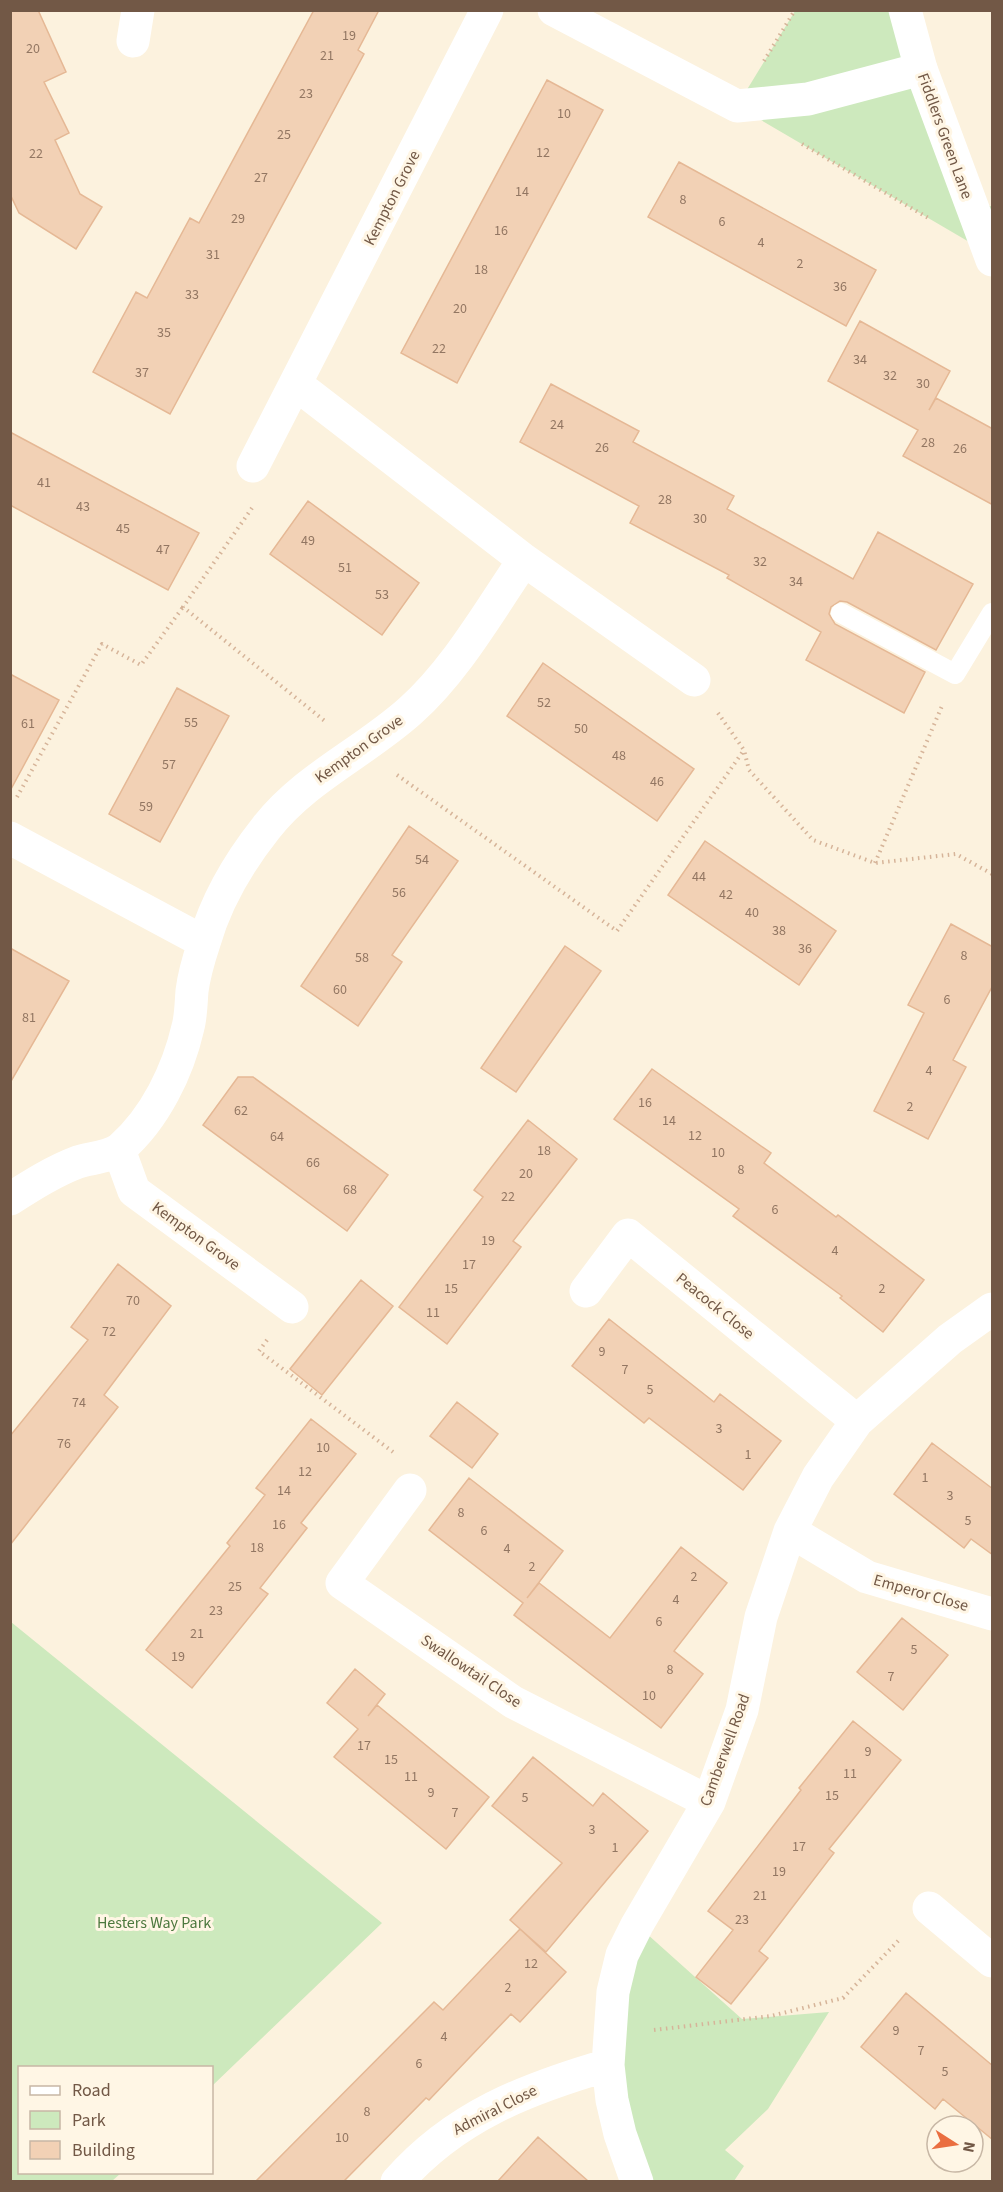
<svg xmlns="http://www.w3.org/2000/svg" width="1003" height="2192" font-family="'Source Sans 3',sans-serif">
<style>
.green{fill:#cde9bd}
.building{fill:#f2d1b5;stroke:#e5b895;stroke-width:1.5}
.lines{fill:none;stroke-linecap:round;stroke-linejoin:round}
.path{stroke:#d6b499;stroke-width:4;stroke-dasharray:1.5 4.5;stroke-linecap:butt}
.lane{stroke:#fff;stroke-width:20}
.street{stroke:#fff;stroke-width:33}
.secondary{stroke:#fff;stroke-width:33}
.labels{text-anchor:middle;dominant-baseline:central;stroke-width:6;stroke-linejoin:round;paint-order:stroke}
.number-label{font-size:14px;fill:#927662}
.street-label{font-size:16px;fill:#725846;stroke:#fff6e5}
.park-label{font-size:16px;fill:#4c783e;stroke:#fff6e5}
</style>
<rect width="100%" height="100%" fill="#fcf2de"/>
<!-- green -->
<path class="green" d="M795,11h110l67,197 20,-2v53l-4,-6 -251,-147z
M11,1622l371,301 -170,163v-18h-192v104l101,1 -9,8h-101z
M637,1925l105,94 87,-7 -61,97 -43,41 19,16 -10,15h-97l-25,-81z"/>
<!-- building -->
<path class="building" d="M10,10h28l28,62 -22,10 25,51 -14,7 25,54 22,13 -26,42 -57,-36 -9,-19z
M314,10h65l-21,40 6,4 -194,360 -77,-42 43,-80 11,6 43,-80 9,5z
M547,80l56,30 -146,273 -56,-30z
M679,162l197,108 -30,56 -198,-109z
M860,321l90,50 -21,39 7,-12 57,31v76l-90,-49 15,-26 -90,-49z
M551,384l88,47 -6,11 101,54 -7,13 126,70 25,-47 95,52 -37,66 -89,-48 -7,-1 -9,6 -2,7 6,10 90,48 -21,41 -98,-53 15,-28 -94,-54 2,-3 -99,-52 9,-17 -119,-64z
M10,432l189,101 -31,57 -158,-85z
M308,501l111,82 -37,52 -112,-81z
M543,663l151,106 -37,52 -150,-105z
M10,674l49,26 -49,91z
M177,688l52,28 -69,126 -51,-28z
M409,826l49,35 -66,94 10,7 -44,64 -57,-40z
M705,841l131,90 -37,54 -131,-90z
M951,924l42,23v38l-40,75 13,7 -38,72 -54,-28 50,-98 -16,-8z
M565,946l36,25 -85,121 -35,-24z
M10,948l59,33 -59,102z
M652,1069l119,84 -7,10 72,54 2,-2 86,65 -41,52 -43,-34 2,-2 -109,-80 6,-7 -125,-90z
M238,1077h15l135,98 -41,56 -144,-106z
M528,1120l49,39 -64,82 8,6 -74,97 -48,-37 84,-110 -9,-7z
M118,1264l53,42 -67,89 14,12 -108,138v-109l78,-96 -17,-13z
M361,1280l32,26 -71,89 -32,-26z
M609,1319l105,83 6,-8 61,47 -38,49 -94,-72 -5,5 -72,-57z
M457,1402l41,32 -26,34 -42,-32z
M311,1419l45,35 -55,69 6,5 -47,60 8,6 -76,94 -46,-38 84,-104 -3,-3 38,-48 -9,-7z
M932,1443l61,46v66l-22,-16 -7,9 -70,-54z
M469,1478l94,73 -36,47 12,-15 71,55 71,-91 46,36 -53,68 29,23 -42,54 -147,-113 9,-12 -94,-73z
M902,1618l46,37 -45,55 -46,-38z
M355,1669l30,25 -17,22 9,-11 112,92 -43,52 -112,-92 24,-28 -31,-26z
M853,1721l48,39 -72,89 5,4 -75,98 9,7 -37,46 -35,-27 37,-47 -25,-19 93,-121 -2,-2z
M533,1757l60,49 10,-13 45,38 -102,121 -36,-32 52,-57 -70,-57z
M520,1929l46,43 -46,50 -9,-8 -82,86 -3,-2 -82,83h-88l178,-179 9,8z
M906,1993l87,73v74l-50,-41 -8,10 -74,-62z
M538,2137l50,44h-90z"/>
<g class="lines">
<!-- path -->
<path class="path" d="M764,61l31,-51
M802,144l128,75
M252,508l-69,99 143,115
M718,713l26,37 5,20 64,70 62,23 81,-9 36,20
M397,775l220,156 127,-181
M17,797l85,-153 39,21 42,-58
M875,863l67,-157
M267,1340l-8,11 134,101
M654,2030l117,-14 72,-18 57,-59"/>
<!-- lane -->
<path class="lane" d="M841,613l114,61 37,-61"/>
<!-- street -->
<path class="street" d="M554,10l183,96 71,-7 113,-30
M133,41l5,-31
M297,385l227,175 170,120
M253,466l234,-456
M10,838l194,104
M119,1150l15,41 158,116
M10,1199c22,-14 44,-28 68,-37 12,-4 33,-5 43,-14 34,-30 57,-77 67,-121 3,-11 3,-24 4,-36 2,-16 7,-33 12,-48 12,-42 35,-81 62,-115 39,-50 97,-75 144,-117 46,-41 79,-100 114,-151
M586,1291l42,-56 229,186
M410,1490l-68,93 171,119 196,100
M790,1531l77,46 125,37
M929,1908l63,53
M397,2182c58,-66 129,-93 211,-117
M637,2182l-17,-48 -8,-34 -4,-35 5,-73 9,-37 15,-30 72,-123 33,-92 19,-93 29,-86 28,-54 39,-56 93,-82 42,-30"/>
<!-- secondary -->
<path class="secondary" d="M905,10l16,59 71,191"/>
</g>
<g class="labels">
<!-- number labels -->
<g class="number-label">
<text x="349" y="36">19</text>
<text x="33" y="49">20</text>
<text x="327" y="56">21</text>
<text x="306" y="94">23</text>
<text x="564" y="114">10</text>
<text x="284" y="135">25</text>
<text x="543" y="153">12</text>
<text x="36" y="154">22</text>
<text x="261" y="178">27</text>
<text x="522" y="192">14</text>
<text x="683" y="200">8</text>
<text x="238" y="219">29</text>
<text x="722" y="222">6</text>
<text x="501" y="231">16</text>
<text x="761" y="243">4</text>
<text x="213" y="255">31</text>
<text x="800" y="264">2</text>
<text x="481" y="270">18</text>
<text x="840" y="287">36</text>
<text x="192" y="295">33</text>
<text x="460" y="309">20</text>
<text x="164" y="333">35</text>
<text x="439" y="349">22</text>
<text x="860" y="360">34</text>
<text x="142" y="373">37</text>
<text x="890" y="376">32</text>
<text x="923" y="384">30</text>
<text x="557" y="425">24</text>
<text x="928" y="443">28</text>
<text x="602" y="448">26</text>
<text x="960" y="449">26</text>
<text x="44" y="483">41</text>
<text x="665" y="500">28</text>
<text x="83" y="507">43</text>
<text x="700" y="519">30</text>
<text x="123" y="529">45</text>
<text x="308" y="541">49</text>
<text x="163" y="550">47</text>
<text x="760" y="562">32</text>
<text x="345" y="568">51</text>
<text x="796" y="582">34</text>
<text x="382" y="595">53</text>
<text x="544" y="703">52</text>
<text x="191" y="723">55</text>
<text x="28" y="724">61</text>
<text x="581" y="729">50</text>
<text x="619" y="756">48</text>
<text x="169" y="765">57</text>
<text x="657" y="782">46</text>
<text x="146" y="807">59</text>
<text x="422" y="860">54</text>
<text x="699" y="877">44</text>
<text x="399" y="893">56</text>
<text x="726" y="895">42</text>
<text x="752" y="913">40</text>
<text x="779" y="931">38</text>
<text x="805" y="949">36</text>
<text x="964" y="956">8</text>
<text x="362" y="958">58</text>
<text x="340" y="990">60</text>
<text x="947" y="1000">6</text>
<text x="29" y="1018">81</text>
<text x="929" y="1071">4</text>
<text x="645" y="1103">16</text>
<text x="910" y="1107">2</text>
<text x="241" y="1111">62</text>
<text x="669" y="1121">14</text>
<text x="695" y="1136">12</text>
<text x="277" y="1137">64</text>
<text x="544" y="1151">18</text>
<text x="718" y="1153">10</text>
<text x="313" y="1163">66</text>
<text x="741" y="1170">8</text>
<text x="526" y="1174">20</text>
<text x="350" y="1190">68</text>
<text x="508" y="1197">22</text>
<text x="775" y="1210">6</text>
<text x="488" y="1241">19</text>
<text x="835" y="1251">4</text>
<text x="469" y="1265">17</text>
<text x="451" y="1289">15</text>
<text x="882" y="1289">2</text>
<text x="133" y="1301">70</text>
<text x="433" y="1313">11</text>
<text x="109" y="1332">72</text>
<text x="602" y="1352">9</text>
<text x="625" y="1370">7</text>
<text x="650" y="1390">5</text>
<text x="79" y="1403">74</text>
<text x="719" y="1429">3</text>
<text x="64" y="1444">76</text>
<text x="323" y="1448">10</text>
<text x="748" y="1455">1</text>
<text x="305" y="1472">12</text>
<text x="925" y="1478">1</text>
<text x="284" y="1491">14</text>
<text x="950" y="1496">3</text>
<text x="461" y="1513">8</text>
<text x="968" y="1521">5</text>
<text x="279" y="1525">16</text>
<text x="484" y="1531">6</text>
<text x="257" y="1548">18</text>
<text x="507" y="1549">4</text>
<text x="532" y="1567">2</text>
<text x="694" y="1577">2</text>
<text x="235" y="1587">25</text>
<text x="676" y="1600">4</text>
<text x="216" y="1611">23</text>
<text x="659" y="1622">6</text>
<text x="197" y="1634">21</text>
<text x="914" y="1650">5</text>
<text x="178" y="1657">19</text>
<text x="670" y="1670">8</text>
<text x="891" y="1677">7</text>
<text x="649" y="1696">10</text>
<text x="364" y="1746">17</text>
<text x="868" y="1752">9</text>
<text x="391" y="1760">15</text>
<text x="850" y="1774">11</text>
<text x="411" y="1777">11</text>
<text x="431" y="1793">9</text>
<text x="832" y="1796">15</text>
<text x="525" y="1798">5</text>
<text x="455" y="1813">7</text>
<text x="592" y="1830">3</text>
<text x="799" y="1847">17</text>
<text x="615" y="1848">1</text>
<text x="779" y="1872">19</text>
<text x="760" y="1896">21</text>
<text x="742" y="1920">23</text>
<text x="531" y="1964">12</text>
<text x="508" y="1988">2</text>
<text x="896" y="2031">9</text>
<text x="444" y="2037">4</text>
<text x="921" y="2051">7</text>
<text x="419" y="2064">6</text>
<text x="945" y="2072">5</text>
<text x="367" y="2112">8</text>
<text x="342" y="2138">10</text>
</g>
<!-- street labels -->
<g class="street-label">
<text transform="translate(945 136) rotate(70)">Fiddlers Green Lane</text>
<text transform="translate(392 198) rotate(-63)">Kempton Grove</text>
<text transform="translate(359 749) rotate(-36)">Kempton Grove</text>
<text transform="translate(196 1236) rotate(36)">Kempton Grove</text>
<text transform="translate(715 1306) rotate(39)">Peacock Close</text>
<text transform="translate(921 1593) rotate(16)">Emperor Close</text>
<text transform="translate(471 1671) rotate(34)">Swallowtail Close</text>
<text transform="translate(725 1750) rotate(-70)">Camberwell Road</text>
<text transform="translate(495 2110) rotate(-27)">Admiral Close</text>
</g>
<!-- park labels -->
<g class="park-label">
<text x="154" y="1923">Hesters Way Park</text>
</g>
</g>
<!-- border -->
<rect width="1003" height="2192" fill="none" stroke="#725846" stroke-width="24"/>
<!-- legend -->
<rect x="18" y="2066" width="195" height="108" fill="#fff6e5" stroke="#c7b7a5" stroke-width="1.5"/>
<rect x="30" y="2086" width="30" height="9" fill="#ffffff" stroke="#c7b7a5" stroke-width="1.5"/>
<text x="72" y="2096" font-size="18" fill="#725846">Road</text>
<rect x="30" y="2111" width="30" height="18" fill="#cde9bd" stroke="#c7b7a5" stroke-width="1.5"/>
<text x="72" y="2126" font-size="18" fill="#725846">Park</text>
<rect x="30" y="2141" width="30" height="18" fill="#f2d1b5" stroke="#c7b7a5" stroke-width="1.5"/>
<text x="72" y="2156" font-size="18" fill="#725846">Building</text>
<!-- north arrow -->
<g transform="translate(955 2144) rotate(102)"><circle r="28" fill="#fff6e5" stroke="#c7b7a5" stroke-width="1.5"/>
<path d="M0-4.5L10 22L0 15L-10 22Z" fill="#ea6e40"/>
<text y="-9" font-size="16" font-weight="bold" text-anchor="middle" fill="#725846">N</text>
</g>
</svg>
